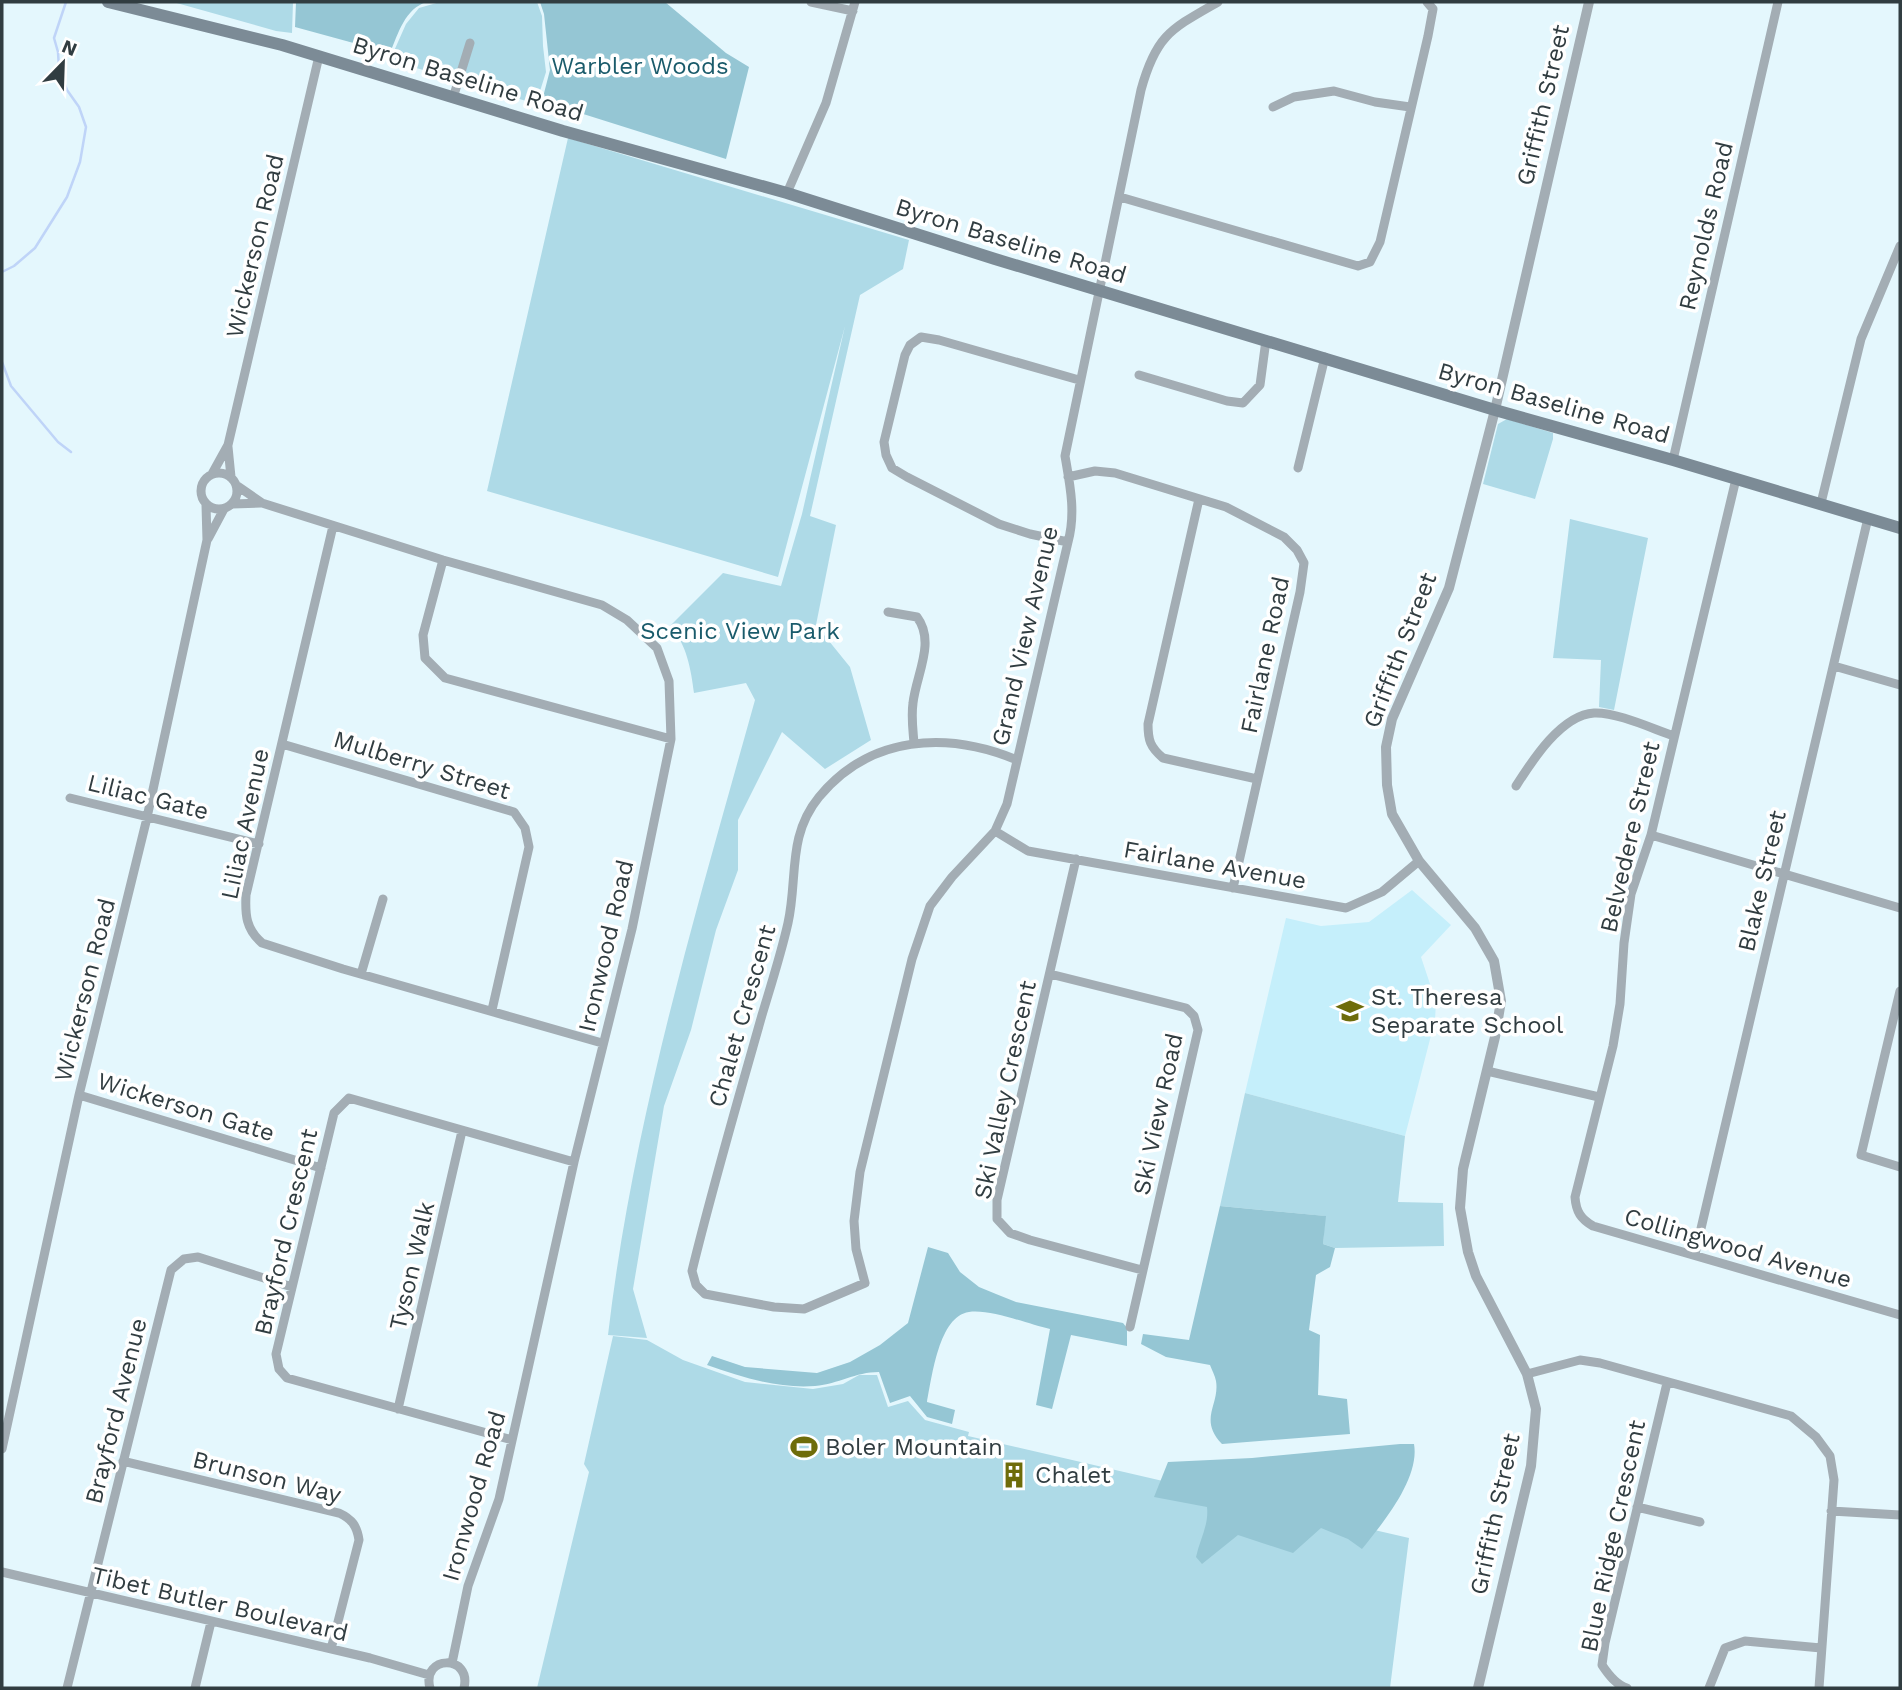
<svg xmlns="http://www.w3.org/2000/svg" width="1902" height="1690" font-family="'Work Sans',sans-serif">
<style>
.built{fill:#c5effb}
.green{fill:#aedae7}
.forest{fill:#95c6d4}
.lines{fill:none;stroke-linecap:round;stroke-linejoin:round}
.stream{stroke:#bfd4f8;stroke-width:2.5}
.minor{stroke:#a3adb4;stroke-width:9}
.tertiary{stroke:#a3adb4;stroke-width:10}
.secondary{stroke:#7c8b96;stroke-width:12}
.labels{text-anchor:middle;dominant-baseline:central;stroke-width:7;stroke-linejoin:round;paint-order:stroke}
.park-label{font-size:24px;fill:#1a5b6b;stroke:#fff}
.street-label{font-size:24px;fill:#313d41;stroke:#fff}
.poi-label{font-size:24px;fill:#313d41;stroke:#fff;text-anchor:start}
</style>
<rect width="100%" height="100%" fill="#e4f7fd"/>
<!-- built -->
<path class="built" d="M1412,890l39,35 -30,32 15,45 -1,18 -30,116 -160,-43 41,-175 35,8 48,-4z"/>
<!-- green -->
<path class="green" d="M173,2h120l-1,31 -16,-2z
M440,2h97l5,14 1,30 3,26 -10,32 -146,-44 16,-36 13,-16z
M568,138l341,102 -6,29 -43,26 -50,221 26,9 -20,100 34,42 21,73 -46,29 -43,-37 -44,88v50l-22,60 -25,100 -27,76 -31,183 14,49 -39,-3c25,-215 89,-427 147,-635l-9,-17 -52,10c-3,-23 -7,-49 -24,-67l53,-53 58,13 21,-72 43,-188 -67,251 -291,-86z
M1507,419l46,14v6l-18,60 -52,-15 15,-60z
M1570,519l78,19 -34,172 -15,-3 2,-47 -48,-2z
M1245,1093l160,43 -7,66 45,1 1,43 -109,2 -12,-4 2,-28 -105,-10z
M613,1336l34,4 36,20 62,22 68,7 30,-5 16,-9h18l11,32 20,-6 17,19 44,12 -1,4 441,102 -19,150h-853l52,-216 -5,-8z"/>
<!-- forest -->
<path class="forest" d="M296,2h131c-22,6 -29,32 -37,51l-95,-26z
M540,2h125l61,51 23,14 -23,92 -184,-58 8,-31 -6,-56z
M1220,1206l106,10 -3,28 12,4 -5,19 -14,8 -7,55 11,5 -2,60 29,4 3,35 -128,10c-24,-25 -2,-39 -6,-63 -1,-5 -4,-11 -6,-16l-44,-8 -25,-13 2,-10 46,6z
M928,1247l20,6 12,19 19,15 17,7 20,8 107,21 4,5v18l-56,-11 -19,74 -16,-4 14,-76c-22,-5 -59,-20 -81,-17 -30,4 -37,65 -42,90l28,8 -3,14 -25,-7 -17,-21 -20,7 -11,-31c-24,0 -40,12 -64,14 -36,3 -74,-9 -108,-21l5,-9 33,11 72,6 33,-11 30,-17 28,-22z
M1400,1444h14c6,34 -31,79 -52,105l-14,-10 -27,-11 -28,25 -55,-18 -36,29 -6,-7c4,-18 13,-32 11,-50l-53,-10 14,-35 84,-4z"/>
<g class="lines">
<!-- stream -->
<path class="stream" d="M2,272l12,-6 21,-18 32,-51 13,-35 6,-35 -7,-20 -12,-17 -8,-21 -1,-17 -4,-14 12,-36
M2,362l9,24 47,56 13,10"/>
<!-- minor -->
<path class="minor" d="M811,2l42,9
M453,98l17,-55
M1273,107l21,-10 40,-6 41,11 35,5
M787,193l39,-90 29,-101
M1120,197l238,69 12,-4 10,-20 48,-206 5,-27 -6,-7
M1139,375l88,26 16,2 17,-18 6,-45
M228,447l3,30
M1673,460l105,-458
M1298,468l27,-111
M201 491a18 18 0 1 1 36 0a18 18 0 1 1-36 0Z
M212,474l16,-29 91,-389
M1068,477l27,-6 20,2 111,34 58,30 13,13 7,13 -4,29 -67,296
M1736,479l-85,356 -20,59 -7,49 -4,61 -7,42 -38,151c1,15 6,22 18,29l307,89
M236,485l26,18 181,57 159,45 25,15 30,28 12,33 2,58 -39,190 -58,233 -75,337 -31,87 -16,77
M1199,499l-51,225c0,16 2,23 15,34l94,21
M1821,503l40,-164 39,-93
M232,504l29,-1
M333,526l-87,369c-1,20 0,34 16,48l81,26 259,74
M208,539l16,-30
M1068,542l-38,-8 -31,-10 -92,-47 -15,-9 -6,-13 -2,-13 21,-87 5,-10 11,-8 18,3 140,40
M443,560l-20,75 2,23 20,20 226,61
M888,612l29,5c19,25 -1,58 -4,86 -2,14 0,27 1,40
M1834,666l66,19
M282,744l232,68 11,16 4,19 -37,163
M1017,760c-70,-29 -147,-25 -198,37 -32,39 -21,81 -31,126 -7,31 -17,62 -26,92 -24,85 -49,170 -70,256l4,14 9,9 69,13 30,2 61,-26 -9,-34 -2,-28 6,-49 52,-213 18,-53 22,-29 43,-46 12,-27 61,-262c8,-29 2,-57 -3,-86l76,-366c15,-55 30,-61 77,-88
M1516,786c16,-25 45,-71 78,-73 23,-1 59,16 80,23
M70,798l189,46
M995,831l33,20 318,57 36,-16 37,-31
M1651,835l249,73
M1076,859l-79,341v19l13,14 20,7 112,30
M361,974l22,-75
M1050,974l136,34 8,8 4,14 -68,297
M1900,991l-39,164 39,12
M1487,1071l112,26
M79,1095l242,73
M1695,1254l173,-736
M1527,1374l53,-14 20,3 191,53 25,21 14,19 4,24 -15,208
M398,1409l64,-278
M512,1440l-225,-62 -8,-9 -3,-15 58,-241 15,-15 225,64
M2,1449l77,-354 67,-273 61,-282 -1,-35
M123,1461l216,52c13,6 18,13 20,27l-28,109
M1637,1507l63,15
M1831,1511l69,4
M2,1572l368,86 59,17
M67,1688l104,-418 13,-11 14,-2 94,30
M195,1688l16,-66
M430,1688c-9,-33 42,-34 34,0
M1627,1688c-11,-3 -19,-14 -25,-23l3,-22 62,-260
M1709,1688l16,-40 20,-7 76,7"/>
<!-- tertiary -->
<path class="tertiary" d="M1478,1688l53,-222 5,-57 -9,-35 -51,-98 -8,-24 -8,-44 3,-39 32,-132 6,-36 -7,-40 -19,-33 -56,-67 -27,-47 -5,-29 -1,-38 6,-28 57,-131 46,-178 94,-408"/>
<!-- secondary -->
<path class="secondary" d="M108,2l174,43 281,86 224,62 208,66 500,151 178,50 227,68"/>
</g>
<!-- icons -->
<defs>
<g id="school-bare" transform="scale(2.1)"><path d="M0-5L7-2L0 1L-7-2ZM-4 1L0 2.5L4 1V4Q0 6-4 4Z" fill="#6e6c0a" stroke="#fff" stroke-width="2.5" paint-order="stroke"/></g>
<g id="stadium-bare" transform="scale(2.1)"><path d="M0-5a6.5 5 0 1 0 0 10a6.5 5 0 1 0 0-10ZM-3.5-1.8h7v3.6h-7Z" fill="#6e6c0a" stroke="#fff" stroke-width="2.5" paint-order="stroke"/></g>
<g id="building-bare" transform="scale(2.1)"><path d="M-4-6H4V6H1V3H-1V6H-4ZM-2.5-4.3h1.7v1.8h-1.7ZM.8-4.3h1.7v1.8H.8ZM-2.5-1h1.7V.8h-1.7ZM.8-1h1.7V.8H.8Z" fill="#6e6c0a" stroke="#fff" stroke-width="2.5" paint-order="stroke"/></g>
</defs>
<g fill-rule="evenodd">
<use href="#school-bare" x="1350" y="1011"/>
<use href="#stadium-bare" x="804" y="1447"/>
<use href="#building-bare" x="1014" y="1475"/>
</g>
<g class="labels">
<!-- park labels -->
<g class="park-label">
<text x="640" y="66">Warbler Woods</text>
<text x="740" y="631">Scenic View Park</text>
</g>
<!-- street labels -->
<g class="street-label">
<text transform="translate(468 79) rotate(17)">Byron Baseline Road</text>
<text transform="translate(1543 105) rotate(-77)">Griffith Street</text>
<text transform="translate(1706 226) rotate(-77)">Reynolds Road</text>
<text transform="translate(1011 241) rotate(17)">Byron Baseline Road</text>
<text transform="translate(255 246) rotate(-77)">Wickerson Road</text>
<text transform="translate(1554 403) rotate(16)">Byron Baseline Road</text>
<text transform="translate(1025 636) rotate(-77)">Grand View Avenue</text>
<text transform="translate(1400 650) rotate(-69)">Griffith Street</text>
<text transform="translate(1265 655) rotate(-78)">Fairlane Road</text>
<text transform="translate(422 765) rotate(17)">Mulberry Street</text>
<text transform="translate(148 797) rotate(14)">Liliac Gate</text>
<text transform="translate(245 824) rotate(-78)">Liliac Avenue</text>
<text transform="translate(1630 837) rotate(-77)">Belvedere Street</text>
<text transform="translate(1215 865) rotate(10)">Fairlane Avenue</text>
<text transform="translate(1762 881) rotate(-77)">Blake Street</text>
<text transform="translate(606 946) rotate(-77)">Ironwood Road</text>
<text transform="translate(85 990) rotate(-76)">Wickerson Road</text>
<text transform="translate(742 1016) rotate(-74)">Chalet Crescent</text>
<text transform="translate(1005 1090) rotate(-78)">Ski Valley Crescent</text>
<text transform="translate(186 1107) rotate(17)">Wickerson Gate</text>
<text transform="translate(1158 1114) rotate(-78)">Ski View Road</text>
<text transform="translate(286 1232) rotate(-77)">Brayford Crescent</text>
<text transform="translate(1738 1248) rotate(16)">Collingwood Avenue</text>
<text transform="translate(412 1266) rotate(-77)">Tyson Walk</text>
<text transform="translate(116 1411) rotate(-76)">Brayford Avenue</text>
<text transform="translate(267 1477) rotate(14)">Brunson Way</text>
<text transform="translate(474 1496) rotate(-74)">Ironwood Road</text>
<text transform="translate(1495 1514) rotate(-78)">Griffith Street</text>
<text transform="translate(1613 1536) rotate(-78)">Blue Ridge Crescent</text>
<text transform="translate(220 1604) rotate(13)">Tibet Butler Boulevard</text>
</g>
<!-- poi labels -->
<g class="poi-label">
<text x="1371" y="997">St. Theresa<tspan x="1371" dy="28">Separate School</tspan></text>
<text x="825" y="1447">Boler Mountain</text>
<text x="1035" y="1475">Chalet</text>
</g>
</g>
<!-- border -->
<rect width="1902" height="1690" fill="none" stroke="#313d41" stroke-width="7"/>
<!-- north arrow -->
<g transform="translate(63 63) rotate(23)" stroke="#ffffff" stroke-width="5" paint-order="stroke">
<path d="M0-5L12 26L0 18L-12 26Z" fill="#313d41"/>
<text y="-10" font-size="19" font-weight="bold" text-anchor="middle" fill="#313d41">N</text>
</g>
</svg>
